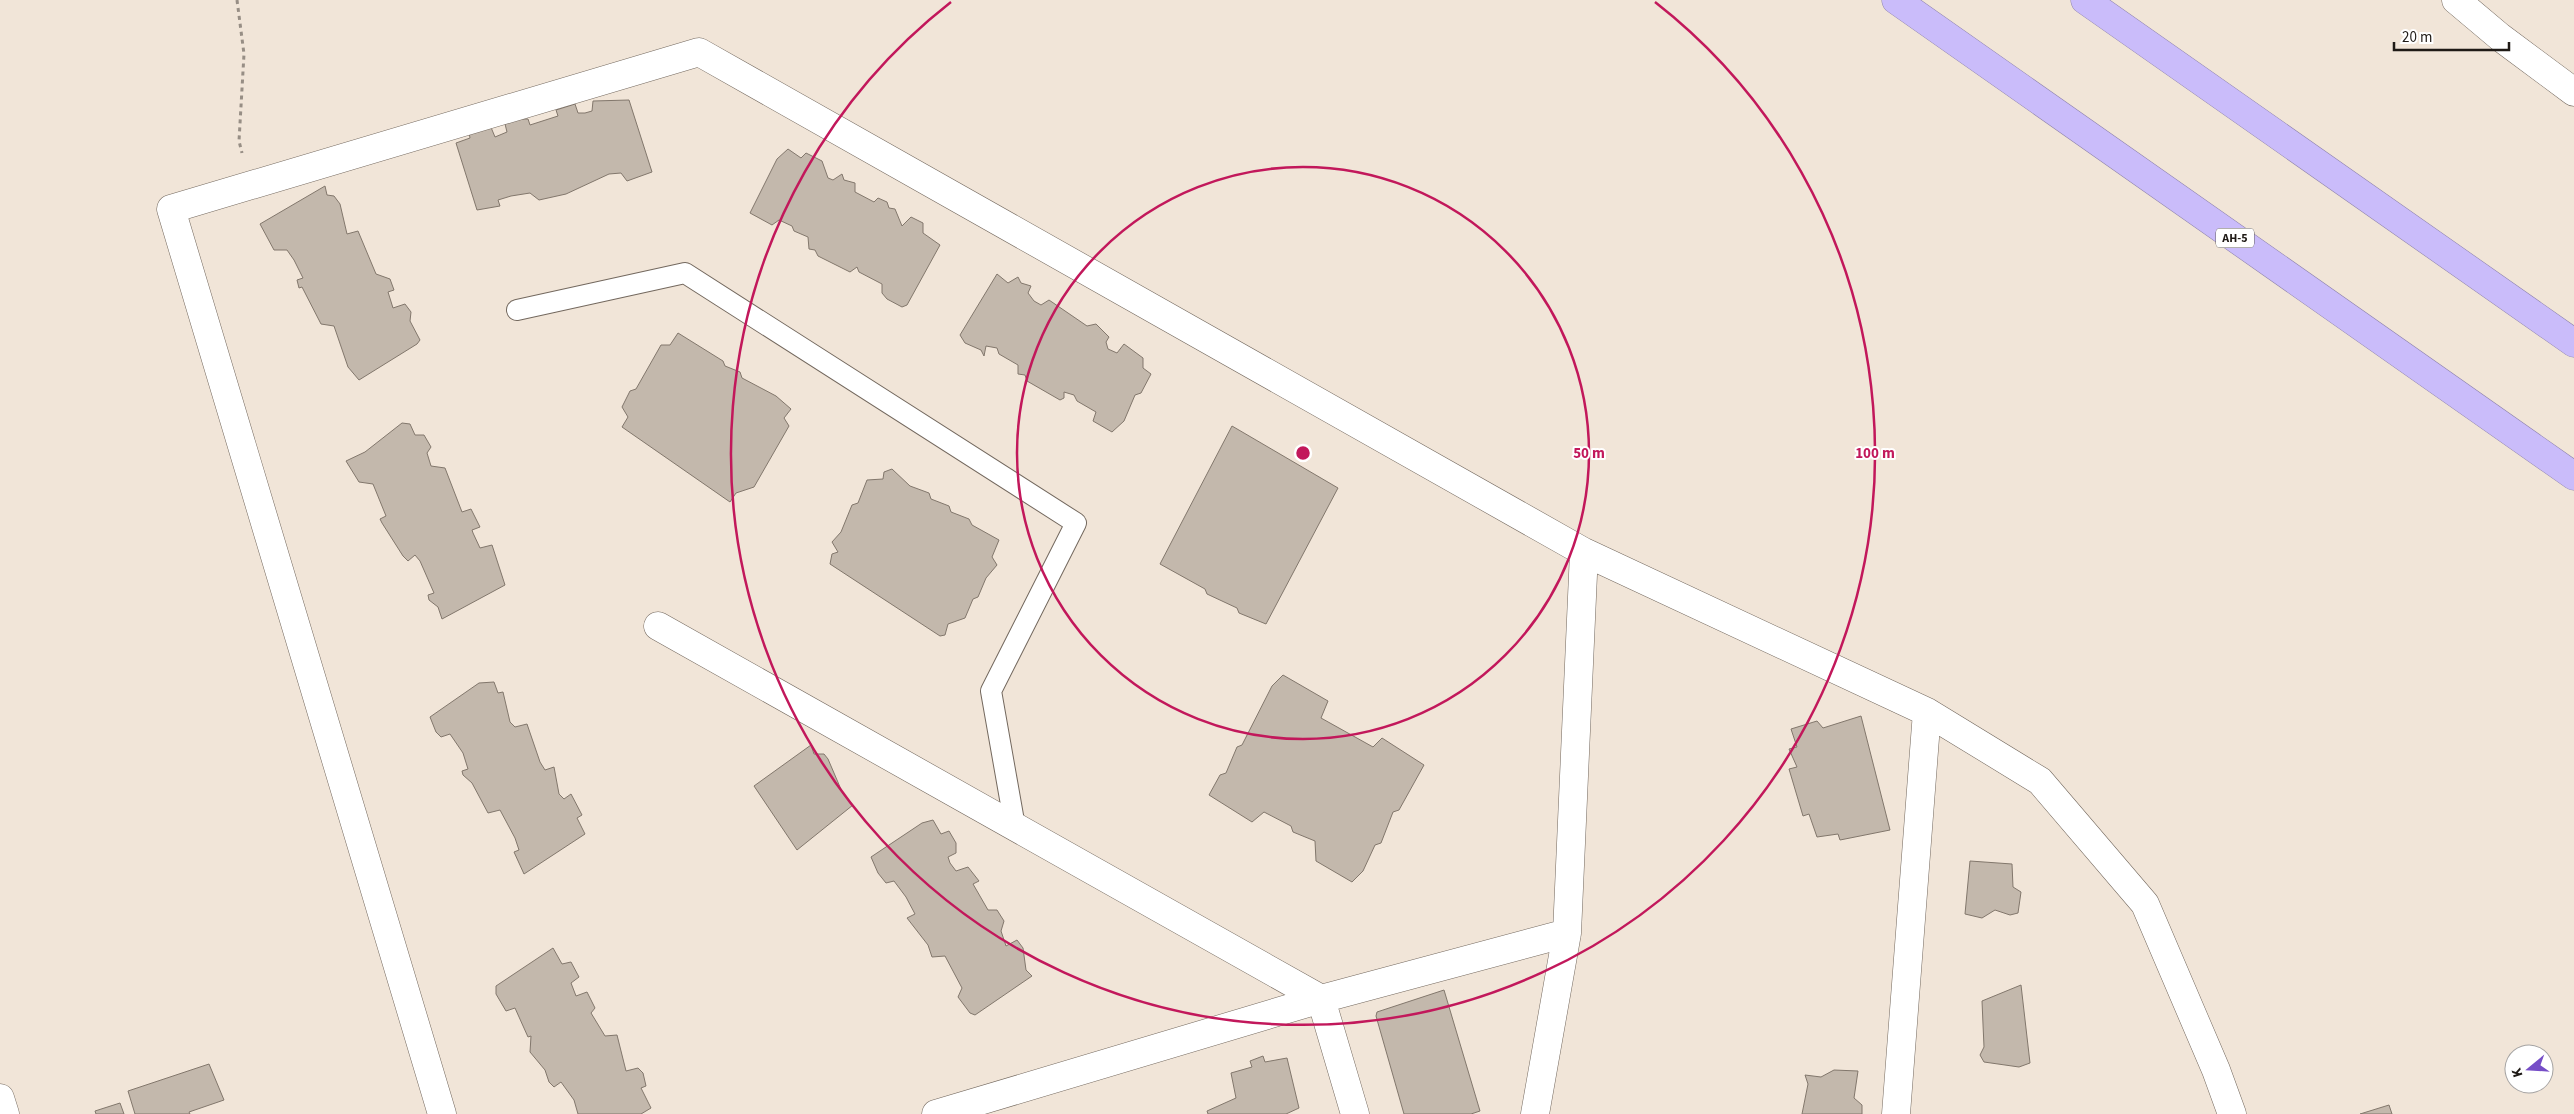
<svg xmlns="http://www.w3.org/2000/svg" width="2574" height="1114" font-family="'Source Sans 3',sans-serif">
<style>
.building{fill:#c3b8ac;stroke:#82776c}
.lines{fill:none;stroke-linecap:round;stroke-linejoin:round}
.service-casing{stroke:#73685e;stroke-width:22}
.minor-casing{stroke:#73685e;stroke-width:29}
.tertiary-casing{stroke:#73685e;stroke-width:29}
.motorway-casing{stroke:#8e83aa;stroke-width:29}
.path{stroke:#978e85;stroke-width:3;stroke-dasharray:4 4;stroke-linecap:butt}
.service{stroke:#fff;stroke-width:20}
.minor{stroke:#fff;stroke-width:28}
.tertiary{stroke:#fff;stroke-width:28}
.motorway{stroke:#cabcfa;stroke-width:28}
.ring{fill:none;stroke:#c2185b;stroke-width:2.5}
.labels{text-anchor:middle;dominant-baseline:central;stroke-width:4;stroke-linejoin:round;paint-order:stroke}
.shield{fill:#fff;stroke:#625f5c;stroke-width:1}
.shield-label{font-size:12px;font-weight:bold;fill:#1f1a16}
.centre{fill:#c2185b;stroke:#fff;stroke-width:2.5}
.ring-label{font-size:15px;text-anchor:middle;font-weight:bold;fill:#c2185b;stroke:#fff;stroke-width:4;stroke-linejoin:round;paint-order:stroke}
</style>
<rect width="100%" height="100%" fill="#f1e5d8"/>
<!-- building -->
<path class="building" d="M629,100l23,72 -25,9 -6,-8 -12,1 -43,20 -27,6 -9,-7 -19,3 -13,4 2,6 -23,4 -21,-67 14,-5 -1,-6 21,-7 5,12 12,-5 -2,-8 13,-5h10l2,6 28,-9 -2,-6 19,-6 3,9h7l7,-2 1,-10z
M788,149l13,9 5,-5 16,8 6,17 5,2 9,-6 2,6 11,3v9l19,10 4,-4 9,4 2,6 6,1 7,17 9,-9 12,6v10l17,12 -33,60 -5,2 -15,-8 -5,-6v-9l-23,-12 -2,-5 -7,5 -32,-16 -3,-6 -6,-1 -1,-12 -14,-6 -2,-5 -13,-6 -7,5 -22,-12 27,-54z
M325,186l2,9 7,1 6,8 7,30 11,-3 18,43 14,5 4,11 -6,2 5,16 12,-4 6,8 -1,9 10,19 -3,4 -58,36 -11,-13 -14,-41 -13,-2 -19,-37 -3,1 -2,-8 6,-2 -9,-18 -7,-10h-13l-14,-26z
M997,274l11,9 10,-6 3,6 10,3 -3,7 6,8 7,4 8,-5 38,26 9,-2 13,13 -3,5 2,7 9,4 7,-9 19,14v10l8,6 -10,19 -6,2 -11,26 -12,11 -19,-11 3,-9 -19,-11 -3,-6 -10,-3v6l-4,2 -33,-19 -2,-6 -7,-1v-9l-19,-11 -2,-6 -11,-2 -2,10 -3,-6 -16,-7 -5,-8z
M678,333l45,28 2,5 15,6 2,6 34,18 15,13 -7,9 5,8 -35,61 -18,6 -6,9 -108,-75 6,-10 -6,-10 8,-16 6,-2 25,-44h9z
M402,423l8,1 5,11h9l7,12 -4,6 4,13 14,2 17,44 9,-3 9,18 -8,3 1,3 7,15 12,-3 13,40 -63,34 -4,-12 -9,-7 -1,-5 6,-2 -14,-32 -5,-6 -7,6 -5,-5 -21,-33 -2,-4 6,-3 -13,-32 -14,-2 -13,-21 19,-9z
M1232,426l106,62 -72,136 -27,-11 -2,-5 -30,-14 -2,-5 -45,-25z
M892,469l18,17 19,7 2,6 18,7 2,6 18,7 3,6 27,15 -7,17 5,8 -11,13 -8,19 -5,2 -8,19 -17,6 -3,11 -5,1 -110,-72 2,-10 6,-2 -6,-10 9,-10 11,-27 6,-2 9,-23 16,-1 1,-7z
M1283,675l45,26 -7,17 52,29 9,-9 42,27 -25,45 -6,2 -12,31 -6,2 -12,26 -11,11 -36,-21 -1,-20 -22,-9 -2,-6 -27,-14 -12,10 -43,-27 11,-20 6,-2 11,-26 5,-2 30,-59z
M494,682l4,11 5,-1 7,30 5,5 12,-3 13,38 5,8 9,-3 5,27 5,5 7,-5 11,21 -5,3 8,16 -61,40 -10,-22 5,-2 -4,-12 -15,-28 -12,3 -16,-30 -9,-8 -1,-4 6,-2 -5,-16 -13,-19 -9,3 -5,-5 -6,-15 49,-34z
M1861,716l29,114 -50,10 -2,-6 -21,3 -8,-23 -6,2 -14,-47 8,-2 -8,-18 8,-2 -6,-18 26,-8 6,7z
M811,745l3,9h10l4,5 15,35 10,11 -56,45 -43,-64z
M933,820l8,14 8,-3 7,12v10l-8,4 2,6 6,8 12,-4 11,14 -6,3 15,26h9l7,11 -3,10 5,15 11,-6 6,8 3,22 6,6 -57,39 -5,-2 -12,-16 4,-9 -17,-32 -13,1 -4,-12 -21,-27 8,-4 -9,-17 -12,-16 -8,2 -8,-10 -7,-16 51,-34z
M1970,861l42,3 1,23 8,5 -3,21 -8,2 -15,-5 -13,8 -17,-4z
M553,948l9,16 9,-2 8,15 -8,6 5,13 11,-4 8,16 -4,5 14,23 12,-1 9,36 12,-3 5,5 3,13 -5,2 10,20 -10,6h-63l-4,-14 -13,-18 -7,5 -5,-5 -4,-12 -15,-18 1,-16 -3,1 -13,-29 -9,3 -10,-17v-8z
M2021,985l9,78 -11,4 -35,-5 -4,-7 4,-8 -2,-46z
M1444,990l36,121 -9,3h-67l-28,-98 1,-4z
M1263,1056l2,6 22,-4 12,50 -13,6h-78l-1,-3 29,-13 -5,-25 21,-6 -2,-6z
M209,1064l15,36 -35,12 1,2h-55l-7,-23z
M1834,1070l24,1 -4,27 8,7v9h-60l6,-30 -3,-9 16,2z
M120,1103l4,11h-28l-1,-3z
M2389,1105l3,9h-32z"/>
<g class="lines">
<!-- service casing -->
<g class="service-casing">
<path id="service" d="M517,310l168,-37 391,250 -85,168 24,136"/>
</g>
<!-- minor casing -->
<g class="minor-casing">
<path id="minor" d="M1584,552l343,160 113,69 105,123 71,166 16,44
M658,626l663,373 34,115
M0,1098l5,16
M442,1114l-271,-905 528,-157 885,500 -17,381 -32,181
M936,1114l385,-115 246,-66
M1896,1114l31,-402"/>
</g>
<!-- tertiary casing -->
<g class="tertiary-casing">
<path id="tertiary" d="M2456,0l44,37 74,55"/>
</g>
<!-- motorway casing -->
<g class="motorway-casing">
<path id="motorway" d="M1896,0l678,476
M2085,0l489,343"/>
</g>
<!-- path -->
<path class="path" d="M237,0l7,54 -5,87 3,12"/>
<!-- service -->
<use href="#service" class="service"/>
<!-- minor -->
<use href="#minor" class="minor"/>
<!-- tertiary -->
<use href="#tertiary" class="tertiary"/>
<!-- motorway -->
<use href="#motorway" class="motorway"/>
</g>
<!-- distance rings -->
<g class="ring">
<circle cx="1303" cy="453" r="286"/>
<path d="M1655 2A572 572 0 1 1 951 2"/>
</g>
<g class="labels">
<!-- shield labels -->
<rect class="shield" x="2216" y="228.5" width="38" height="19" rx="4"/>
<g class="shield-label">
<text x="2235" y="238">AH-5</text>
</g>
</g>
<circle cx="1303" cy="453" r="8" class="centre"/>
<g class="ring-label">
<text x="1589" y="458">50 m</text>
<text x="1875" y="458">100 m</text>
</g>
<!-- north arrow -->
<g transform="translate(2529 1069) rotate(252)"><circle r="24" fill="#ffffff" stroke="#a5a3a2"/>
<path d="M0-4L9 19L0 12L-9 19Z" fill="#764ec7"/>
<text y="-8" font-size="14" font-weight="bold" text-anchor="middle" fill="#1f1a16">K</text>
</g>
<!-- scale -->
<path d="M2394 42v8h115v-8" fill="none" stroke="#1f1a16" stroke-width="2.5"/>
<text x="2402" y="42" font-size="15" fill="#1f1a16" stroke="#ffffff" stroke-width="4" paint-order="stroke">20 m</text>
</svg>
